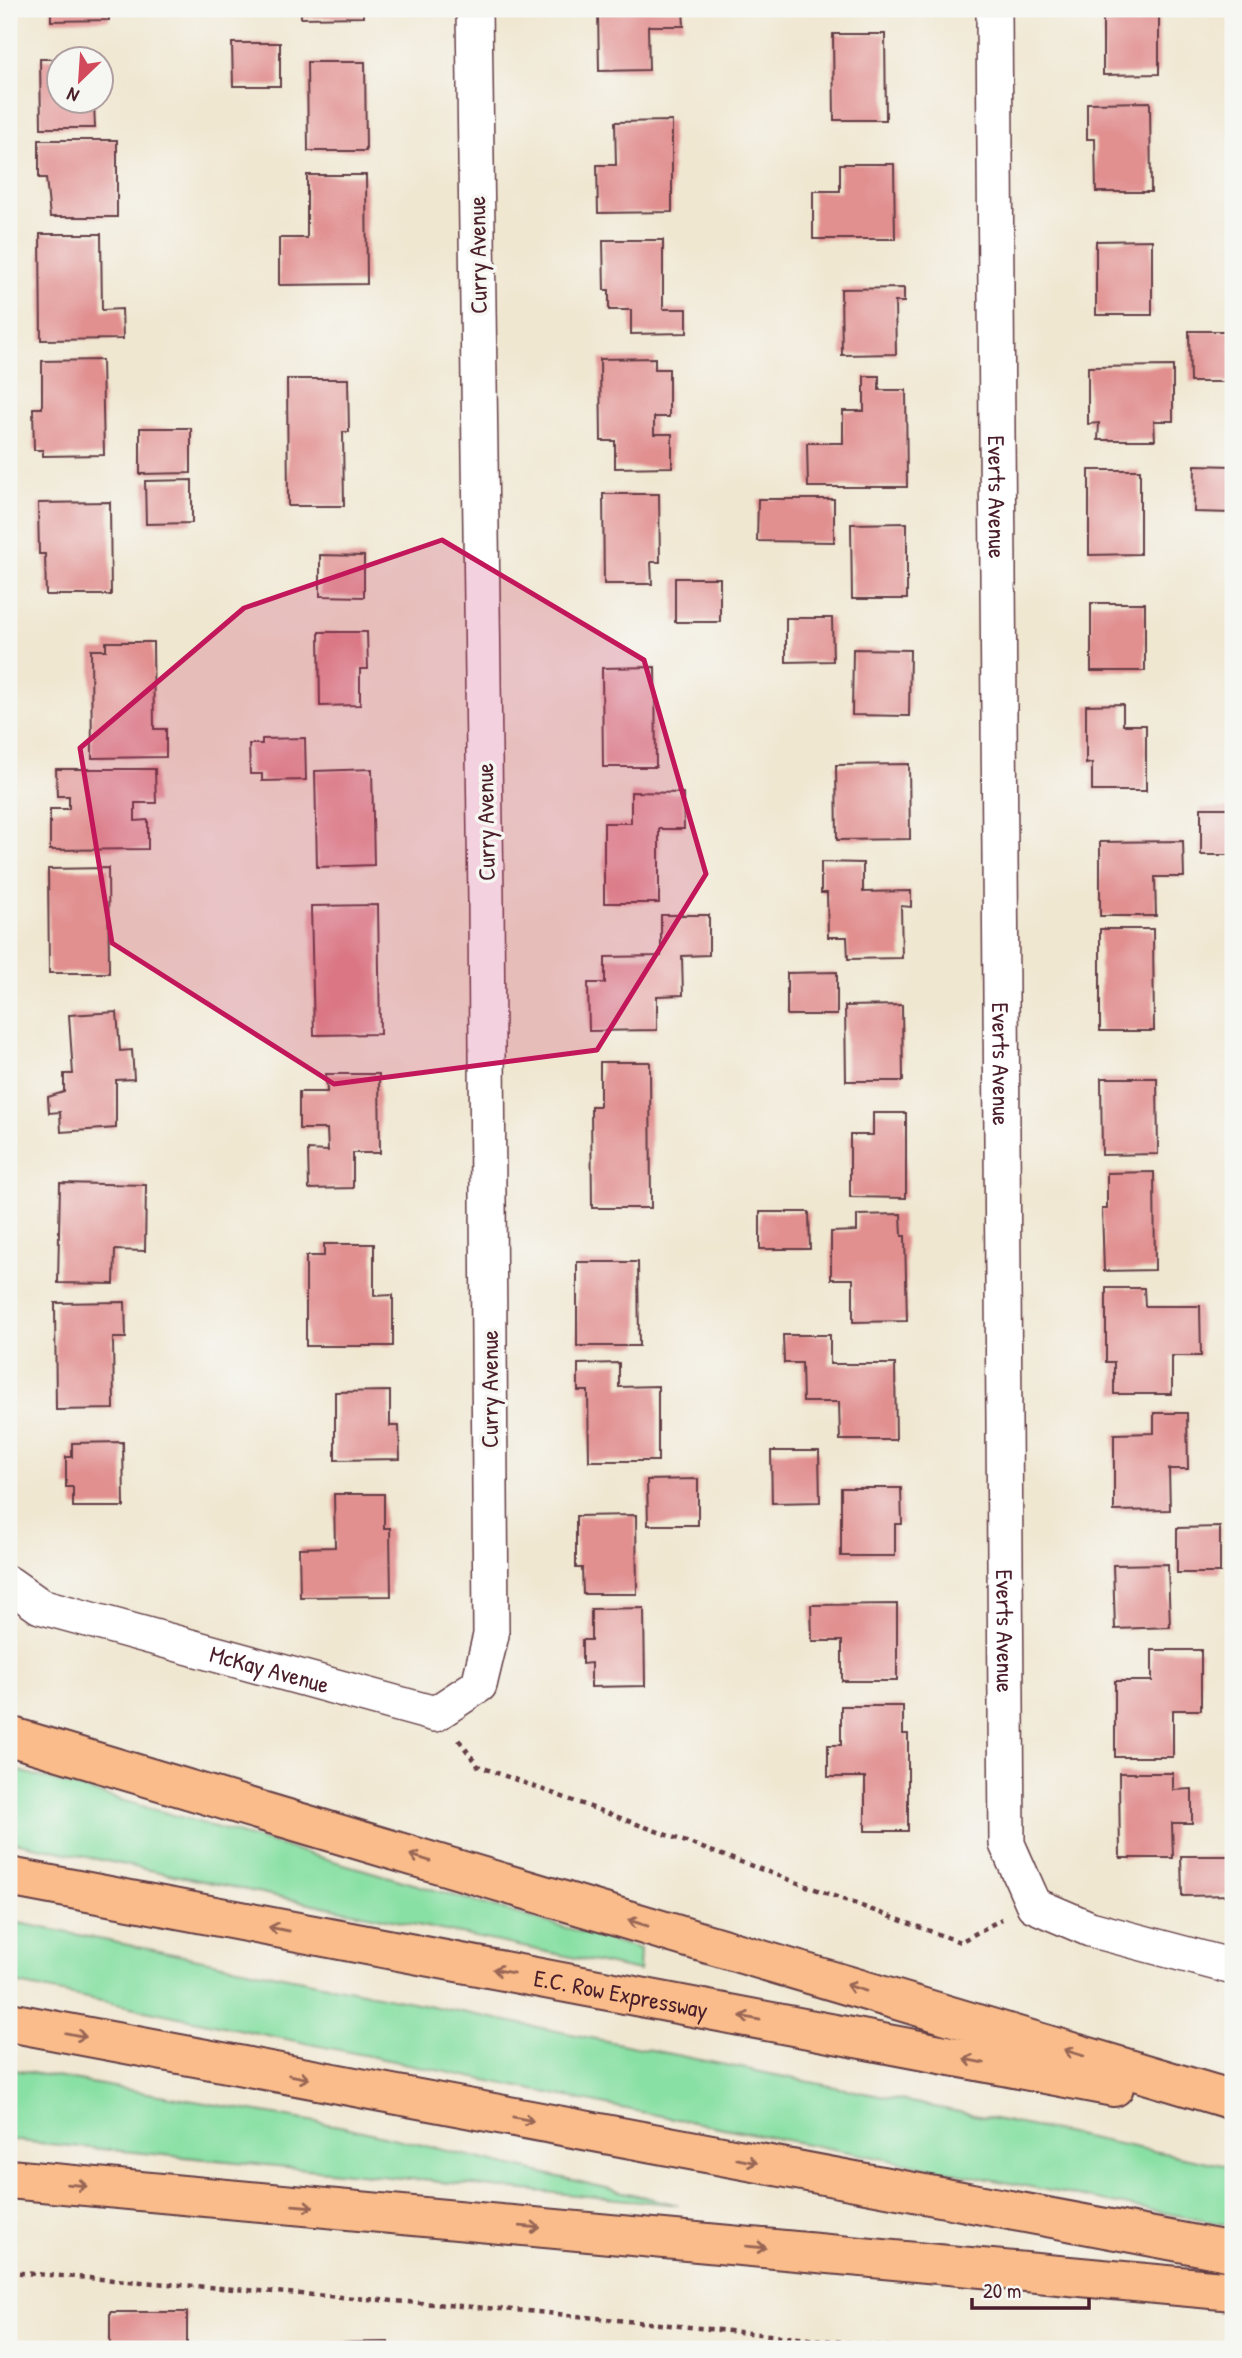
<svg xmlns="http://www.w3.org/2000/svg" width="1242" height="2358" font-family="'Patrick Hand',sans-serif">
<style>
.green{fill:#89e0a4;stroke:#6a8068;stroke-width:2}
.building{fill:#e18f8f}
.lines{fill:none;stroke-linecap:round;stroke-linejoin:round}
.street-casing{stroke:#633d44;stroke-width:38}
.highway-casing{stroke:#633d44;stroke-width:42}
.path{stroke:#633d44;stroke-width:4.5;stroke-dasharray:5 5;stroke-linecap:butt}
.street{stroke:#fff;stroke-width:35}
.highway{stroke:#f9bc8a;stroke-width:38}
.oneway{stroke:#996656}
.marked{fill:#c2185b;fill-opacity:0.2;stroke:#c2185b;stroke-width:5;stroke-linejoin:round}
.labels{text-anchor:middle;dominant-baseline:central;stroke-width:7;stroke-linejoin:round;paint-order:stroke}
.street-label{font-size:24px;fill:#4a1f2b;stroke:#f6f6f2}
</style>
<rect width="100%" height="100%" fill="#f6f6f2"/>
<filter id="ink" filterUnits="userSpaceOnUse"><feTurbulence type="fractalNoise" baseFrequency=".0143" numOctaves="2"/><feDisplacementMap in="SourceGraphic" scale="14" xChannelSelector="R" yChannelSelector="G"/><feConvolveMatrix kernelMatrix="1 2 1 2 8 2 1 2 1" color-interpolation-filters="sRGB"/></filter>
<filter id="wash" filterUnits="userSpaceOnUse"><feTurbulence type="fractalNoise" baseFrequency=".00686" numOctaves="4" result="noise"/><feDisplacementMap in="SourceGraphic" scale="28" xChannelSelector="R" yChannelSelector="G"/><feGaussianBlur stdDeviation="1.57" result="paint"/><feColorMatrix in="noise" values="0 0 0 0 0 0 0 0 0 0 0 0 0 0 0 0 0 1.4 0 .05"/><feComposite in="paint" operator="in"/></filter>
<g filter="url(#wash)">
<rect width="100%" height="100%" fill="#f0e7d1"/>
<!-- green -->
<path class="green" d="M9,1768l631,181 -1,22 -630,-130z
M9,1921l1224,246v59l-587,-113 -637,-131z
M9,2069l336,58 334,78 -670,-65z"/>
<g id="blocks">
<!-- building -->
<path class="building" d="M51,9h58v11l-58,1z
M301,9h62v8l-62,1z
M598,9h85l1,17h-36l1,44 -50,1z
M1103,9h56v65l-56,1z
M833,34h52l1,86h-52z
M232,43h48v43h-47z
M40,59h20v43h34l1,26h-54z
M307,62h58l1,89h-58z
M1150,102l1,90h-55l-1,-53h-8v-36z
M672,121v91l-74,1 -1,-48h19l-1,-43z
M39,140h78v77h-67l-4,-39h-7z
M840,164h54l1,75h-82v-48h27z
M307,175h59l1,109 -88,1v-47h28z
M40,234h61l1,76 20,-1 1,30 -82,1z
M603,240h60v69h24v24l-56,1v-24h-22v-20h-5z
M1152,240v75h-56v-74z
M904,288v14h-9l1,52 -54,1 -1,-66z
M1189,331h44v51h-43z
M655,358v11h14v48h-15v17h18v33l-57,1v-27h-14l-1,-82z
M102,360l2,95 -61,1v-6h-9l-1,-42h9v-47z
M1173,366v55h-19l1,19h-57l1,-17 -11,1v-57z
M864,376h15v14h27l1,97h-99l-1,-44h36v-32h21z
M287,379h61l1,53h-6l1,74h-56z
M140,428h51v45l-51,1z
M1195,465l38,1v47l-39,-1z
M1089,470h51v84l-51,1z
M192,480v43l-46,1 -1,-43z
M603,494h56l1,68h-9l1,22h-48z
M758,499h76v43l-77,-1z
M110,502l1,93h-65l-1,-41h-6l-1,-51z
M907,523v76h-55l-1,-75z
M320,555l44,1v41l-44,-1z
M675,578h45v44h-45z
M1091,603h54v68h-54z
M786,618h46l1,43 -47,1z
M319,632h48l1,37h-8v36l-40,1z
M106,642h47l1,87h12v28l-74,1 -1,-108h15z
M853,649l57,1 -1,66 -57,-1z
M655,667l1,100h-53l-1,-99z
M1123,704v21h23v66h-54v-28l-6,1v-59z
M305,738l1,42 -44,1v-7h-12l-1,-30h13v-5z
M909,764l1,75 -73,1 -1,-75z
M56,769h99l1,34h-21v18l13,-1v29l-98,1v-41h19v-13h-12z
M372,769l2,96 -57,2 -2,-96z
M631,792l52,1 1,36h-25v74h-55v-80h27z
M1201,808h32v47h-32z
M1183,841l1,36h-29l1,39h-56v-74z
M821,862l42,1v29l48,-1v16l-10,-1 1,52 -54,1 -1,-22h-19l-1,-44h-6z
M108,868l1,105h-60l-1,-104z
M378,905l2,129 -66,1 -3,-129z
M661,915h48v40l-27,1 1,39 -26,1v34l-68,1 -1,-48h17v-26l56,-1z
M1100,929h53l1,102h-54z
M837,972v43h-50v-42z
M902,1005l1,76h-57l-1,-75z
M117,1012l3,39 12,-1 2,29 -18,1v48l-55,4 -1,-20 -11,1 -1,-16 16,-5v-18h9l-4,-59z
M600,1062h50l1,146h-59l-1,-102h9z
M326,1074h53l1,79h-27v35l-44,1 -1,-39 20,1 -1,-22h-28v-37h28z
M1101,1078h56l1,76 -56,1z
M873,1113h33v85l-56,-1v-62h23z
M1154,1172l1,98 -51,1 -2,-62h5v-36z
M60,1183l86,2 -1,66 -30,-1 -1,34 -56,-1z
M760,1212h49l1,37h-50z
M901,1214l1,22h3l2,85 -54,1v-43h-22v-47l26,-1v-16z
M324,1244h50v52l19,-1v51h-87v-90h18z
M577,1262h61l1,84h-62z
M1106,1288h38l1,18h55l1,50h-29v38h-58v-32h-8z
M125,1302l1,36h-13l1,71 -58,1 -1,-107z
M783,1335h47v29h65l1,76h-56l-1,-38h-36l-1,-39h-18z
M619,1363v24l39,-1v75h-69l-1,-70h-10v-27z
M390,1391v35h9l1,33 -65,1v-68z
M1154,1413h33l1,56h-19l1,41 -56,1v-77l40,-1z
M123,1442l1,65h-51v-20h-7v-30h6v-14z
M771,1451h48l1,51 -48,1z
M698,1479v46h-50l-1,-45z
M841,1488h60l1,36h-7v32h-54z
M334,1494h50v34h6l1,68 -91,1 -1,-49 36,-1z
M636,1515l1,79h-54l-1,-26h-6v-52z
M1220,1527v46h-43v-45z
M1168,1564l2,63 -55,2 -2,-64z
M897,1604v77h-55v-40h-30l-1,-36z
M644,1608l1,78 -54,1v-24l-9,1v-24h9v-31z
M1152,1650h49v60h-28v47h-58v-76h37z
M841,1706h62v28h5v97h-43v-54h-37v-32h13z
M1119,1773h54v17l19,-1v34h-20l1,35h-53z
M1181,1856h52v39l-51,1z
M110,2312h77v37h-77z
M388,2342v7h-63v-6z"/>
</g>
</g>
<g filter="url(#ink)">
<use href="#blocks" fill-opacity="0" stroke="#633d44" stroke-width="2"/>
<g class="lines">
<!-- street casing -->
<g class="street-casing">
<g id="street">
<path id="s1" d="M994,9l13,1835 27,61 56,24 143,38"/>
<path id="s2" d="M9,1584l31,22 395,108 44,-29 12,-50 -5,-734 -12,-892"/>
</g>
</g>
<!-- highway casing -->
<g class="highway-casing">
<g id="highway">
<path d="M9,1736l1224,364"/>
<path id="s3" d="M9,1877l1105,210"/>
<path d="M9,2022l1224,230"/>
<path d="M9,2179l1224,112"/>
</g>
</g>
<!-- path -->
<path class="path" d="M459,1740l19,26 482,176 42,-23
M9,2272l518,39 384,38"/>
<!-- street -->
<use href="#street" class="street"/>
<!-- highway -->
<use href="#highway" class="highway"/>
</g>
<!-- one-way arrows -->
<defs><path id="oneway-shaft" d="M-6 0H5M1.5-3L5.5 0L1.5 3" fill="none" stroke-width="1.6" stroke-linecap="round" stroke-linejoin="round" transform="scale(1.75)"/></defs>
<g class="oneway">
<use href="#oneway-shaft" transform="translate(420 1858) rotate(-163)"/>
<use href="#oneway-shaft" transform="translate(638 1923) rotate(-163)"/>
<use href="#oneway-shaft" transform="translate(279 1929) rotate(-169)"/>
<use href="#oneway-shaft" transform="translate(503 1971) rotate(-169)"/>
<use href="#oneway-shaft" transform="translate(856 1988) rotate(-163)"/>
<use href="#oneway-shaft" transform="translate(750 2018) rotate(-169)"/>
<use href="#oneway-shaft" transform="translate(76 2035) rotate(11)"/>
<use href="#oneway-shaft" transform="translate(1074 2053) rotate(-163)"/>
<use href="#oneway-shaft" transform="translate(974 2061) rotate(-169)"/>
<use href="#oneway-shaft" transform="translate(299 2077) rotate(11)"/>
<use href="#oneway-shaft" transform="translate(523 2119) rotate(11)"/>
<use href="#oneway-shaft" transform="translate(747 2161) rotate(11)"/>
<use href="#oneway-shaft" transform="translate(77 2185) rotate(5)"/>
<use href="#oneway-shaft" transform="translate(303 2206) rotate(5)"/>
<use href="#oneway-shaft" transform="translate(530 2227) rotate(5)"/>
<use href="#oneway-shaft" transform="translate(756 2247) rotate(5)"/>
</g>
</g>
<!-- marked area -->
<path class="marked" d="M442,540l202,120 62,214 -109,176 -263,34 -222,-141 -32,-195 164,-140z"/>
<g class="labels">
<!-- street labels -->
<g class="street-label">
<text transform="translate(477 255) rotate(-91)">Curry Avenue</text>
<text stroke="none"><textPath href="#s1" startOffset="488">Everts Avenue</textPath></text>
<text transform="translate(485 822) rotate(-91)">Curry Avenue</text>
<text stroke="none"><textPath href="#s1" startOffset="1055">Everts Avenue</textPath></text>
<text transform="translate(489 1389) rotate(-90)">Curry Avenue</text>
<text stroke="none"><textPath href="#s1" startOffset="1622">Everts Avenue</textPath></text>
<text stroke="none"><textPath href="#s2" startOffset="276">McKay Avenue</textPath></text>
<text stroke="none"><textPath href="#s3" startOffset="623">E.C. Row Expressway</textPath></text>
</g>
</g>
<!-- margin -->
<rect width="1242" height="2358" fill="none" stroke="#f6f6f2" stroke-width="35"/>
<!-- north arrow -->
<g transform="translate(80 80) rotate(205)"><circle r="33" fill="#f6f6f2" stroke="#b1a0a2" stroke-width="2"/>
<path d="M0-5L12 26L0 18L-12 26Z" fill="#d1495b"/>
<text y="-10" font-size="19" font-weight="bold" text-anchor="middle" fill="#4a1f2b">N</text>
</g>
<!-- scale -->
<path d="M972 2298v10h117v-10" fill="none" stroke="#4a1f2b" stroke-width="3.5"/>
<text x="983" y="2298" font-size="21" fill="#4a1f2b" stroke="#f6f6f2" stroke-width="5" paint-order="stroke">20 m</text>
</svg>
